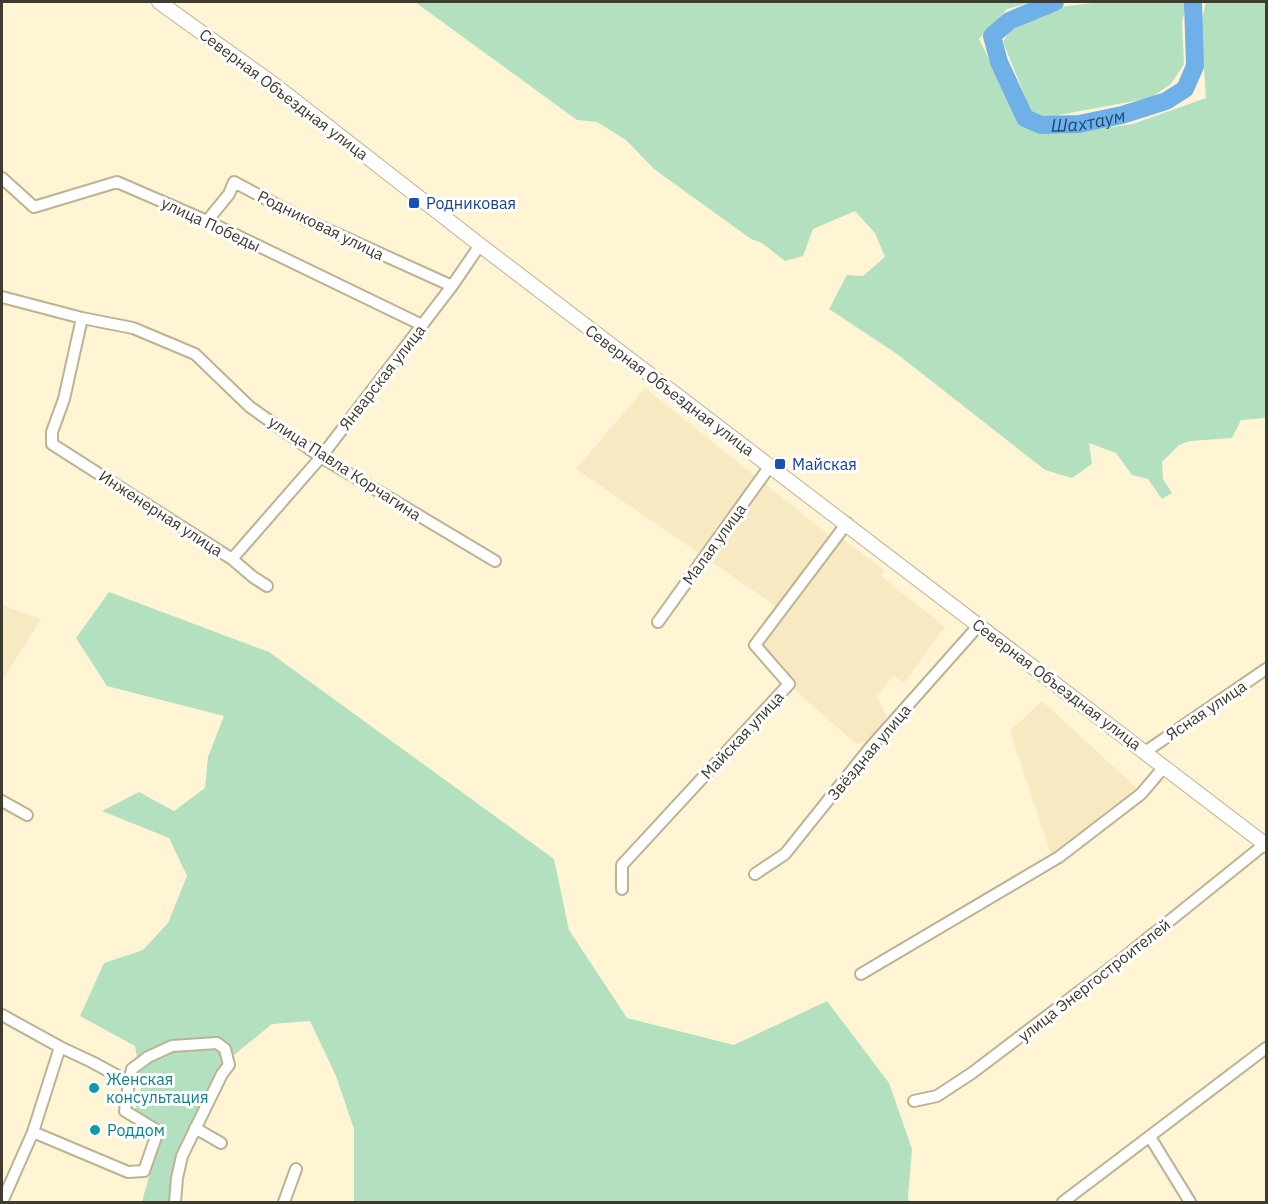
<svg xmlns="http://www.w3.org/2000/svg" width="1268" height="1204" font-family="'IBM Plex Sans',sans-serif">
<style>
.built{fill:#f7eac2}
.green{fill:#b3e0bf}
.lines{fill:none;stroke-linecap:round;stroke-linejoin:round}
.river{stroke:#70b0e9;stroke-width:18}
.minor-casing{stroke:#bcb294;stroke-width:14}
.tertiary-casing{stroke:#bcb294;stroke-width:16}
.minor{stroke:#fff;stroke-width:10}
.tertiary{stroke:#fff;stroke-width:14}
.transit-dot{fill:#1a4fb4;stroke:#fff;stroke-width:2}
.culture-dot{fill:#0f9aa8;stroke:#fff;stroke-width:2}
.labels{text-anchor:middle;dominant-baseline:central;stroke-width:6;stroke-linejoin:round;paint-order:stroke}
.street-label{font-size:16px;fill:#3f3b2e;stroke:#fff}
.transit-label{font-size:16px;fill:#164399;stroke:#fff;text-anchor:start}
.culture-label{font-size:16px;fill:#0d838f;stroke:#fff;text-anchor:start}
.water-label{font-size:18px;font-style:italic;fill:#1a496f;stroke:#fff}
</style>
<rect width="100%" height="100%" fill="#fff4d4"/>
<!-- built -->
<path class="built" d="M645,388l194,155 3,-4 43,31 -4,6 64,51 -41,56 -11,-7 -16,20 10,21 -19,24 -12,3 -109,-96 30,-41 -201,-138z
M2,605l39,14 -39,62z
M1042,701l97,89 -87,67 -42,-126z"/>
<!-- green -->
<path class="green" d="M415,2h618l-26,7 -28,30 41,85 40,10 73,-10 73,-26 -5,-75 5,-21h60v413l-2,3 -23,2 -9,18 -42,3 -11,4 -17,17 1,17 9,14 -10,6 -14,-20 -16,-4 -16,-22 -27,-10 3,21 -20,14 -27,-8 -148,-116 -68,-45 18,-34 16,1 22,-19 -10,-24 -20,-22 -42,18 -10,27 -18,5 -23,-18 -11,-4 -97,-70 -28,-29 -29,-18 -20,-2z
M1100,2h87l-5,20 2,42 -13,20 -21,14 -107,20 -12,-7 -28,-69 7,-11 49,-24z
M109,592l160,60 285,207 15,71 58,88 107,27 93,-44 62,82 23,66 -4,48 1,5h-555v-73l-18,-53 -26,-55 -38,3 -49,40 -41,79 -12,59h-28l20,-73 -27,-19 7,-26 -7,-38 -55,-30 24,-53 39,-13 25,-27 19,-47 -18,-38 -67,-27 37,-19 35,19 31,-23 3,-31 16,-41 -117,-30 -31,-48z"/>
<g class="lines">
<!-- river -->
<path class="river" id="s1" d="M1055,2l-46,19 -17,15 7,26 26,56 16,7 38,-1 43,-9 44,-14 19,-12 10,-23 -2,-64"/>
<!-- minor casing -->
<g class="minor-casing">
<path id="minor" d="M2,178l32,29 83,-25 90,39 215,104
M207,221l22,-27 5,-12 70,37 148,67
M2,297l80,21 51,10 62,26 55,53 71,50 174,104
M82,318l-18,81 -12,33v12l180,115 21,18 14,9
M232,559l89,-102 131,-171 28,-41
M658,622l112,-156
M1145,752l121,-83
M2,801l25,14
M755,874l30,-20 84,-105 110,-124
M622,889v-24l167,-181 -34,-39 92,-122
M861,974l198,-117 82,-63 23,-27
M2,1015l58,32 -27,85 -31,70
M129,1082l3,-13 16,-12 24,-11 45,-3 8,6 4,16 -7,9 -40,82 -5,22 -2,24
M914,1101l23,-5 35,-23 149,-113 144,-116
M195,1128l26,15
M33,1132l95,40 16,-1 14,-40 -33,-20 4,-29 -37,-20 -32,-15
M1150,1137l40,65
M284,1202l12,-33
M1063,1202l203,-154"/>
</g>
<!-- tertiary casing -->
<g class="tertiary-casing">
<path id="tertiary" d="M159,2l117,84 204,159 786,600"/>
</g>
<!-- minor -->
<use href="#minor" class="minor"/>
<!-- tertiary -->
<use href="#tertiary" class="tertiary"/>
</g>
<!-- markers -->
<g class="transit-dot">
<rect x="408" y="197" width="12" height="12" rx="3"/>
<rect x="774" y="458" width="12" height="12" rx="3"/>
</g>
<g class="culture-dot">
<circle cx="94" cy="1088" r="6"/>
<circle cx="95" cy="1130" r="6"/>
</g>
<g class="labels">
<!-- street labels -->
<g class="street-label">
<text transform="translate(284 94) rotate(37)">Северная Объездная улица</text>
<text transform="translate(211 224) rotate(25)">улица Победы</text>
<text transform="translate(321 225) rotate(26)">Родниковая улица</text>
<text transform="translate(382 377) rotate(-52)">Январская улица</text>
<text transform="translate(670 390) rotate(37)">Северная Объездная улица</text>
<text transform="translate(345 468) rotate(33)">улица Павла Корчагина</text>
<text transform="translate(161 513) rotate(33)">Инженерная улица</text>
<text transform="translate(714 544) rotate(-54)">Малая улица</text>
<text transform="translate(1057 684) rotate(37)">Северная Объездная улица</text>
<text transform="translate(1206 710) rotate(-34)">Ясная улица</text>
<text transform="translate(742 735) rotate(-47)">Майская улица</text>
<text transform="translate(869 752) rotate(-50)">Звёздная улица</text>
<text transform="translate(1094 980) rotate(-38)">улица Энергостроителей</text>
</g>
<!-- transit labels -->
<g class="transit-label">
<text x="426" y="203">Родниковая</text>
<text x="792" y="464">Майская</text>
</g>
<!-- culture labels -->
<g class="culture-label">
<text x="106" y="1079">Женская<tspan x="106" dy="18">консультация</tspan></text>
<text x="107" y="1130">Роддом</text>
</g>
<!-- water labels -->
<g class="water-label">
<text stroke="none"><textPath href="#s1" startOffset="226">Шахтаум</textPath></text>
</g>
</g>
<!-- border -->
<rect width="1268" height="1204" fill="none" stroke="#3f3b2e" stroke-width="6"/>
</svg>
